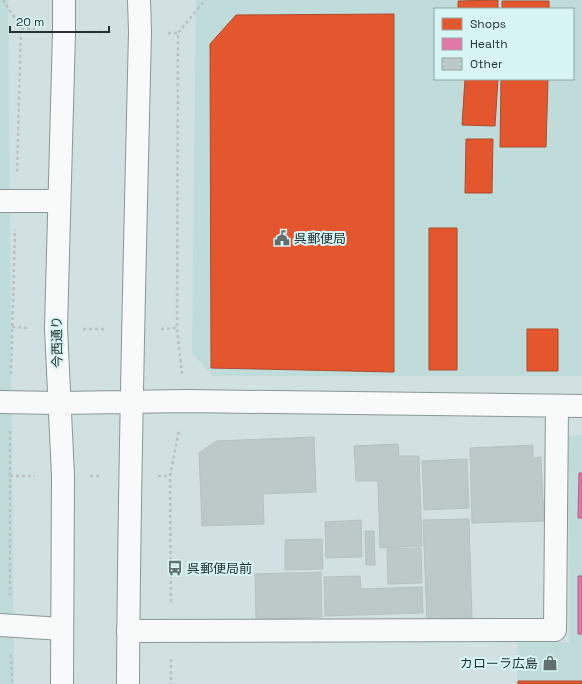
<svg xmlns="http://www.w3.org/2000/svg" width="582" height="684" font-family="'Space Grotesk','Noto Sans JP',sans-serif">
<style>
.built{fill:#bfdbda;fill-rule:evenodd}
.shops{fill:#e4572e;stroke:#ab4c2f}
.health{fill:#e377a8;stroke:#aa6284}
.building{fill:#bcc9c6;stroke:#b6c2bf}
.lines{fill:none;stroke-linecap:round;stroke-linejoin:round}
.minor-casing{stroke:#8a9696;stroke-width:24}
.tertiary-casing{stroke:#8a9696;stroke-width:24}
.path{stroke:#bac1c0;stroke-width:2.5;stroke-dasharray:3 3;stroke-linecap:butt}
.minor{stroke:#f8fafa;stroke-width:22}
.tertiary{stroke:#f8fafa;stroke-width:22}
.labels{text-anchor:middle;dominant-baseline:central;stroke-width:4;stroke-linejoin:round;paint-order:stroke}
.poi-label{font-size:13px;fill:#253130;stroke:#d7f5f4;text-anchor:start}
.street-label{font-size:13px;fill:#253130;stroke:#d7f5f4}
</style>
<rect width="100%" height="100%" fill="#d1e1e1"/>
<!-- built -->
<path class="built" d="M0,0h8l6,684h-14z
M196,0h386v376h-369l-21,-23zM435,9h138v70h-138z
M582,435v249h-65l1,-43 51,1 -1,-206z"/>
<!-- shops -->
<path class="shops" d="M498,0v9h-40v-8z
M502,1h47v8h-47z
M394,14v358l-183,-4 -1,-324 26,-29z
M465,79h33l-3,47 -33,-1z
M501,79h47l-2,68h-46z
M466,139h27l-1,54h-27z
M429,228h28v142h-28z
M527,329h31v42h-31z
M518,681h64v3h-64z"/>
<!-- health -->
<path class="health" d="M579,473h3v45h-4z
M578,576h4v58h-4z"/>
<!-- building -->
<path class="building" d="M314,437l2,55 -53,2 1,30 -62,2 -3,-73 17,-12z
M398,444l1,12h20l3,90 -42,2 -2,-67h-22l-2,-35z
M533,445v13l8,-1 3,64 -72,2 -2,-75z
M467,459l2,49 -45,2 -2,-49z
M469,519l3,100 -45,2 -4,-101z
M361,520l1,37 -36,1 -1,-36z
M365,531h9l1,34h-9z
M322,539l1,30 -38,1v-30z
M421,548l1,35 -34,1 -1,-35z
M321,572l1,45 -66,3 -1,-46z
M360,576l1,13 61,-2 1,26 -98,3 -1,-39z"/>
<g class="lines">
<!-- minor casing -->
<g class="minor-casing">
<path id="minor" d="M0,201h59
M0,625l62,4
M128,631l427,-1 2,-224"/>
</g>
<!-- tertiary casing -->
<g class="tertiary-casing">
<path id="tertiary" d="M0,402l59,1 127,-2 396,5
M62,684l1,-208 -7,-148 8,-296v-32
M128,684c1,-218 7,-435 12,-652l-1,-32"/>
</g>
<!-- path -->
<path class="path" d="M3,0l18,28 -4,146
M21,28l14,1
M92,32h19
M168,33h10
M12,327l16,1
M83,329h21
M161,329l16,-1
M11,374l4,-145
M182,374l-5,-46 1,-295 27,-33
M10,431v167
M10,476h25
M90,476h11
M158,476h12
M171,602l-1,-126 9,-46
M11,655l1,29
M171,659v25"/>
<!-- minor -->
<use href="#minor" class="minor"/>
<!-- tertiary -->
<use href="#tertiary" class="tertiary"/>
</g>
<!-- icons -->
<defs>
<g id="civic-bare" transform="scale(1.2)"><path d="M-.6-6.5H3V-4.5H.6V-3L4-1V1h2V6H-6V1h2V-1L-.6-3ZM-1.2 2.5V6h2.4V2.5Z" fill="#616f6e" stroke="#d7f5f4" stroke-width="2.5" paint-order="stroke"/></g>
<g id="bus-bare" transform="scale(1.2)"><path d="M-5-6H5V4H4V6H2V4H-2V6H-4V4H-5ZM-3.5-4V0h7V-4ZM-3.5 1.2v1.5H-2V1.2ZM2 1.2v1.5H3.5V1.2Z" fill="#616f6e" stroke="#d7f5f4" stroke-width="2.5" paint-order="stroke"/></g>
<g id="shop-bare" transform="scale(1.2)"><path d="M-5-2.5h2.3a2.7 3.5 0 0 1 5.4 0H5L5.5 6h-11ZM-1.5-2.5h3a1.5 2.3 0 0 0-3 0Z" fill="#616f6e" stroke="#d7f5f4" stroke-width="2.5" paint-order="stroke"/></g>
</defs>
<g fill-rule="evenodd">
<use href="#civic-bare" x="282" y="238"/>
<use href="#bus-bare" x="175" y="568"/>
<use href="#shop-bare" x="550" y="663"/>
</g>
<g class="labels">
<!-- poi labels -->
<g class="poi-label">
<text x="294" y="238">呉郵便局</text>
<text x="187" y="568">呉郵便局前</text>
<text x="538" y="663" text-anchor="end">カローラ広島</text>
</g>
<!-- street labels -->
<g class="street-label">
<text transform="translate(57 342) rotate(-91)">今西通り</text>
</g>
</g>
<!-- legend -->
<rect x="434" y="8" width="140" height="72" fill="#d7f5f4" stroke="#90a7a6"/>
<rect x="442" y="18" width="20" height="12" fill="#e4572e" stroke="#90a7a6"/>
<text x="470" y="28" font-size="12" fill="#253130">Shops</text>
<rect x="442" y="38" width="20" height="12" fill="#e377a8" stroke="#90a7a6"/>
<text x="470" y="48" font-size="12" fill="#253130">Health</text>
<rect x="442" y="58" width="20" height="12" fill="#bcc9c6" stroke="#90a7a6"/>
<text x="470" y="68" font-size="12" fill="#253130">Other</text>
<!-- scale -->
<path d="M10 26v6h99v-6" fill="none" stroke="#253130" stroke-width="2"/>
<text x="16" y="26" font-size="12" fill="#253130" stroke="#d7f5f4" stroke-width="3" paint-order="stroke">20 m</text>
</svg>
